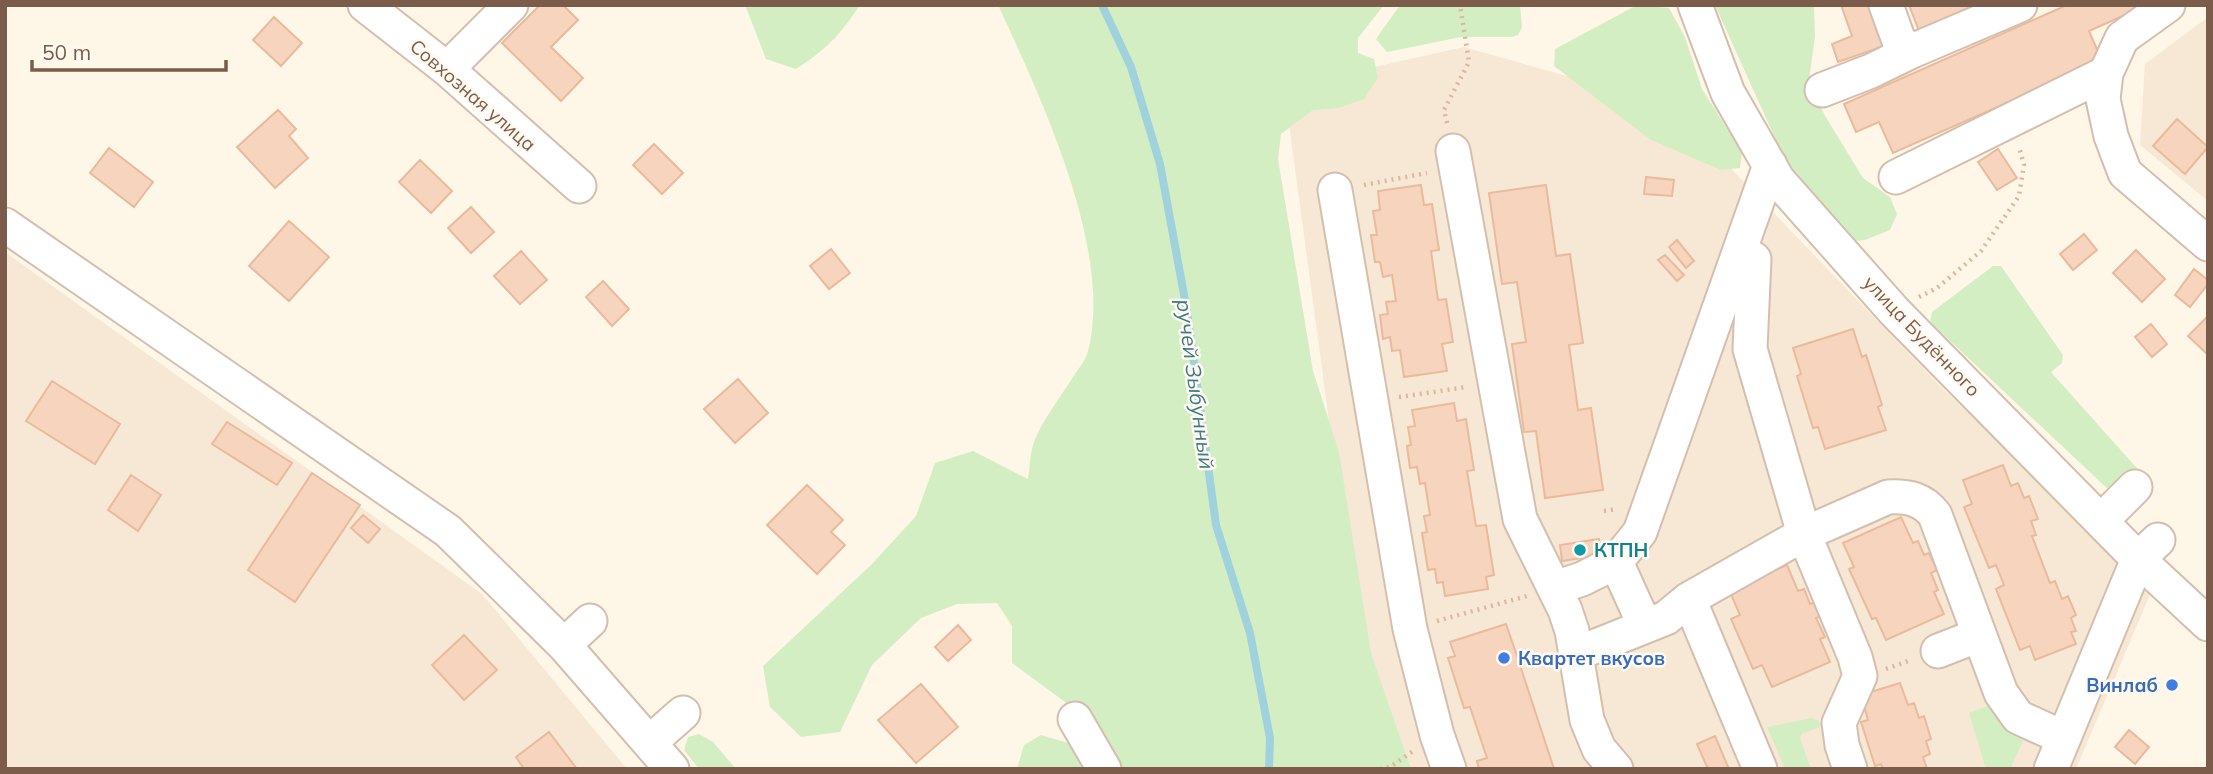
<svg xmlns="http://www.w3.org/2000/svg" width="2213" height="774" font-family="Mulish,sans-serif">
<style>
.residential{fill:#f6e8d5}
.green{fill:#d4eec4}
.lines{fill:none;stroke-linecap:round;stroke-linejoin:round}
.stream{stroke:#9fd2dd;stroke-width:8}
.building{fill:#f6d4bd;stroke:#eaba9c;stroke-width:2}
.minor-casing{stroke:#d4bfae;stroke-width:37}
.path{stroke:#dcb79f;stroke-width:4.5;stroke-dasharray:2 5;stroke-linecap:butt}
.minor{stroke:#fff;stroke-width:33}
.culture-dot{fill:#0f9aa8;stroke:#fff9f0;stroke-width:2.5}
.shop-dot{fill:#3f7fe0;stroke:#fff9f0;stroke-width:2.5}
.labels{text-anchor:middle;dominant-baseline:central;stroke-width:5;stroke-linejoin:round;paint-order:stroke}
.street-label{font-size:19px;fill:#7b5b49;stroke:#fff9f0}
.culture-label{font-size:19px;font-weight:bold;fill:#0d838f;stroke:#fff9f0;text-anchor:start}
.shop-label{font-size:19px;font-weight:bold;fill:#366cbe;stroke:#fff9f0;text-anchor:start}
.water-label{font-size:21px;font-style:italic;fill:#3d7b88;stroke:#fff9f0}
</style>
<rect width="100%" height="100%" fill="#fef6e7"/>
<!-- residential -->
<path class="residential" d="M2208,17v184l-68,-56 5,-81z
M1464,47l206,58 272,283 210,202 -76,179h-675l-42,-126 -75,-556z
M5,252l477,342 145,175h-622z"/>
<!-- green -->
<path class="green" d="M745,5h115c-19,29 -34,45 -64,64l-30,-10z
M998,5h386l-26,33v15l16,6 4,19 -14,21 -25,9 -26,2 -32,24 -3,25 35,212 26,81 32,201 40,116h-298l-37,-59 -64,-47v-37l-15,-23 -40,1 -36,14 -49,47 -32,67 -39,5 -31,-30 -7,-41 108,-101 45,-49 19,-53 38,-12 55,28c2,-13 2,-30 8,-42 10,-22 26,-42 39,-63 5,-7 11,-15 13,-23 26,-100 -48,-255 -90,-346z
M1400,5h120l2,23 -4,7 -6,2h-51l-74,15 -11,-13z
M1637,5l32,3 16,29 17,52 40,63 -2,16 -19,2 -70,-30 -97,-74 1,-17z
M1715,5h99l1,32 -6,43 15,34 39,64 27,19 7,17 -7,16 -25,10 -18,2 -63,-84z
M1993,266h8l62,89 -1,8 -11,9 100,112 2,7 -16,18 -9,-1 -198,-186 2,-10z
M1995,703l29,36 -14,30h-24l-17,-56z
M1812,718l7,3 1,6 -18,7 -2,4 11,31h-26l-18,-42z
M699,734l14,8 23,27h-37l-15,-19 4,-13z
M1041,735l31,9 15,25h-70l7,-24z"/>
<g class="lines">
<!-- stream -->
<path class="stream" d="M1102,5l29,62 29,97 27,147 29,214 34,108 20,105 -1,31"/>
</g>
<!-- building -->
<path class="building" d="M540,5h23l15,15 -27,27 32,31 -22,23 -59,-58z
M1841,5h29l14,41 -46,16 -6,-18 20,-8z
M1909,5h58l3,6 -51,20z
M2067,5h80l-58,26 13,30 -209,92 -14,-31 -23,10 -12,-28z
M274,17l28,26 -21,23 -28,-26z
M278,110l18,19 -7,7 19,22 -33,30 -38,-41z
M2177,119l31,28 -23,27 -32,-28z
M654,144l29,29 -21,21 -29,-29z
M109,148l44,34 -19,25 -44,-34z
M1998,149l19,29 -20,12 -19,-28z
M420,160l32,31 -21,22 -32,-31z
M1646,177l28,3 -2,16 -28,-2z
M1421,185l3,20 8,-1 7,46 -8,1 7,49 8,-1 7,43 -11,2 5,27 -43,6 -4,-27 -8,1 -2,-14 -7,2 -3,-24 8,-1 -2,-12 10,-1 -4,-26 -9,2 -3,-15h-5l-4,-27h6l-4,-24 7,-1 -2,-19z
M1546,185l10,71 14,-2 13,89 -14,2 9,65 13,-2 12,82 -58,8 -9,-67 -12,1 -12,-88 14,-2 -9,-60 -15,2 -13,-91z
M471,207l23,25 -23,21 -23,-25z
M289,221l40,36 -40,44 -40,-35z
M2084,234l13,16 -24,20 -13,-16z
M1677,240l17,21 -8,7 -17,-21z
M831,249l19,24 -21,16 -19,-23z
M2136,250l29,29 -23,23 -29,-29z
M521,251l26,29 -27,24 -26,-28z
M1665,255l19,20 -7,6 -19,-21z
M2194,269l14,11v4l-18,23 -15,-12z
M603,281l26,28 -17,17 -26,-29z
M2208,316v39l-20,-19z
M2151,324l16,20 -15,13 -17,-20z
M1853,329l9,28 4,-2 16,50 -4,2 8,23 -61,19 -7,-22 -5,1 -16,-52 4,-2 -8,-26z
M738,379l30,34 -33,30 -31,-34z
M52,381l68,43 -25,40 -69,-43z
M1454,403l3,18 9,-2 8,51 -7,1 9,55 10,-1 8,50 -8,2 2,12 -43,7 -2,-14 -6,1 -2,-14 -7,1 -6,-37 5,-1 -3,-16 6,-1 -5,-32 -5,1 -3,-17 -7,1 -3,-22 4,-1 -3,-18 7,-1 -3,-16z
M227,422l65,41 -15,22 -65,-41z
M2003,465l8,21 7,-3 6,15 5,-2 9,23 -7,2 5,14 -4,1 18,47 5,-2 7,18 6,-3 8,19 -5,3 5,13 -5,1 5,12 -41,16 -5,-14 -10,4 -24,-61 8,-4 -8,-20 -7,3 -25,-61 8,-3 -9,-24z
M312,473l48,32 -65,97 -47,-32z
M131,475l30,20 -23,36 -30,-21z
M807,485l36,35 -12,12 14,13 -28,29 -50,-49z
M363,515l17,14 -12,14 -17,-15z
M1901,517l12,26 5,-2 6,14 5,-2 8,17 -6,3 7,17 -4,2 10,22 -58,26 -10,-22 -4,1 -23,-50 5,-2 -11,-24z
M1599,539l2,16 -39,6 -2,-16z
M1787,565l11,26 6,-2 6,15 5,-2 6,14 -5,2 9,19 -5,2 10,23 -58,25 -10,-22 -9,4 -22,-50 9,-4 -11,-25z
M1506,624l11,32 37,113h-75l-2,-8 10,-3 -17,-51 -6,1 -16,-50 7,-2 -5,-14z
M958,625l13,15 -23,21 -13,-14z
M464,635l33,35 -33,30 -32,-35z
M1900,683l8,22 6,-2 5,15 5,-2 7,23 -5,2 4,13 -7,3 4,12h-44l-2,-5 -6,2 -14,-44 7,-2 -7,-25z
M921,684l37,43 -42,36 -38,-43z
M2129,730l20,17 -14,17 -20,-17z
M549,732l28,37h-53l-8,-12z
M1715,736l14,33h-21l-11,-25z"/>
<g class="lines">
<!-- minor casing -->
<g class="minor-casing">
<path id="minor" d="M365,5l82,64 132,117
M1695,5l33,88 50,87 116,131 244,248 70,65
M1886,5l13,36 13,10 108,-46
M2168,5l-46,33 -16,35 -3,26 8,37 14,37 83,71
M447,69l64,-64
M1822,90l49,-19 41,-20
M1453,151l67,368 45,91 7,21 15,89 12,29 17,20
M1896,177l210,-104
M1335,190l75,439 27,106 12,34
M5,225l443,306 116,114 108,124
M1740,253l14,6 -4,90 54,185 51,123 5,19 -21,47 3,22 8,24
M2101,521l34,-34
M1616,562l29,64
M1555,588l27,-9 34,-17 24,-30 130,-367
M1689,599l71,170
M564,645l26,-24
M1938,651l41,-16
M1576,654l90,-36 23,-19 115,-65 84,-37c20,-1 35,2 47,18l66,178 17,24 46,21
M1075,719l29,50
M650,742l33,-29
M2051,769l87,-210 20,-19"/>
</g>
<!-- path -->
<path class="path" d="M1447,123l-3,-13 25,-48 -9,-57
M1364,185l63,-12
M1919,297l18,-9 44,-37 38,-55 5,-31 -5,-18
M1399,397l68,-10
M1604,511l13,-2
M1437,621l90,-25
M1886,669l25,-9
M1380,769l10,-2 23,-16"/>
<!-- minor -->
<use href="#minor" class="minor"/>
</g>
<!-- markers -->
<circle class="culture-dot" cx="1580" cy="550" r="7"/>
<g class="shop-dot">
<circle cx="1504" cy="658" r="7"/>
<circle cx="2172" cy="685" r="7"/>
</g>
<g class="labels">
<!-- street labels -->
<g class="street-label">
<text transform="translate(473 95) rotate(41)">Совхозная улица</text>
<text transform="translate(1922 336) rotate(46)">улица Будённого</text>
</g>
<!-- culture labels -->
<g class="culture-label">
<text x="1594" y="550">КТПН</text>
</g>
<!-- shop labels -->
<g class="shop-label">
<text x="1518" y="658">Квартет вкусов</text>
<text x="2158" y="685" text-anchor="end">Винлаб</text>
</g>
<!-- water labels -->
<g class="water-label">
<text transform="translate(1196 384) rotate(82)">ручей Зыбунный</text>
</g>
</g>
<!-- border -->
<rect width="2213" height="774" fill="none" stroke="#7b5b49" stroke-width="14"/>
<!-- scale -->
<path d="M32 60v10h194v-10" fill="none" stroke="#7b5b49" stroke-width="3.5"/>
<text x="42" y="60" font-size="21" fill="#7b5b49" stroke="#fff9f0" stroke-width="5" paint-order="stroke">50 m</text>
</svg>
